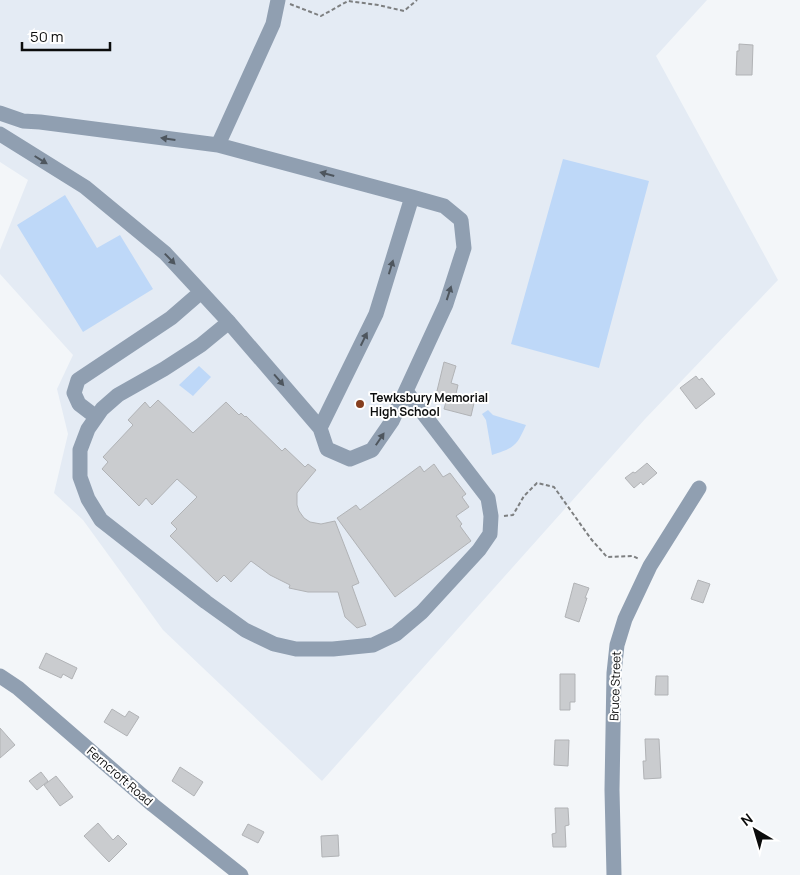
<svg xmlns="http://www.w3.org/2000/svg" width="800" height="875" font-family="Manrope,sans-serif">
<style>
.built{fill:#e4ebf4}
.green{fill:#bed8f8}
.building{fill:#cacccf;stroke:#b1b3b6}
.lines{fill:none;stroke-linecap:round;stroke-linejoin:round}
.path{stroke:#7d7f80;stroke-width:2;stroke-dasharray:4 2.5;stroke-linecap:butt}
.minor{stroke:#909fb1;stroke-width:15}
.oneway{fill:#4e565e}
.poi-dot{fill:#863f1f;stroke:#fff;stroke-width:2}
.labels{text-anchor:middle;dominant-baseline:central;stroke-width:4;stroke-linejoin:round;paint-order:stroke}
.poi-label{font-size:12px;font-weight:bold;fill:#0b0c0c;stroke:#fff;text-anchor:start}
.street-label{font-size:12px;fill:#0b0c0c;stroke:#fff}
</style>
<rect width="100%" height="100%" fill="#f3f6f9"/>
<!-- built -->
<path class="built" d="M0,0h707l-51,56 122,224 -133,139 -323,362 -159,-151 -80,-110 -29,-27 14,-59 -11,-45 16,-34 -73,-81v-24l28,-70 -28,-18z"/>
<!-- green -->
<path class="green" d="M563,159l86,22 -50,187 -88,-24z
M65,195l32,53 23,-13 33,54 -70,43 -66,-107z
M199,366l12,11 -18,19 -14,-11z
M488,410l5,5 33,10c-10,22 -11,22 -34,30l-6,-35 -4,-6z"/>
<!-- building -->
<path class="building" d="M739,44l14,1 -1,30h-16l1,-24h2z
M444,362l12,4 -5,17 7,2 -3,13 19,5 -3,13 -27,-7 3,-11 -11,-3z
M696,376l3,4 3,-2 13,16 -19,15 -16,-21z
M158,400l35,33 33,-31 13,13 2,-2 4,4 1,-1 36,35 3,-3 20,19 3,-3 8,6 -16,19 -3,4v12l2,6 5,7 6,4 11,2 14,-3 24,62 -7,3 14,39 -9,3 -12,-11 -7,-25h-30l-19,-4 1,-3 -20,-10 -19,-14 -20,21 -7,-7 -7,7 -47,-46 7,-7 -6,-6 26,-26 -20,-18 -25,26 -6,-7 -7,8 -37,-37 6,-7 -5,-5 30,-32 -5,-5 17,-18 5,6z
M647,463l10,10 -14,12 -2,-3 -7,6 -9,-10 8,-6 2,1z
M434,464l9,13 7,-4 16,21 -4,3 7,10 -13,9 6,8 -2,2 11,15 -76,56 -58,-79 19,-13 4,5 60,-44 4,6z
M698,580l12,4 -7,19 -12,-4z
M574,583l15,5 -4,10h2l-8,24 -14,-5z
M46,653l31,15 -5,11 -9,-5 -2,4 -22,-10z
M560,674h15v28h-5v8h-10z
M656,676h12v19h-13z
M112,709l13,8 4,-6 10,6 -12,19 -23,-14z
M0,728l15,17 -15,13z
M645,739h14l2,39 -17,1 -1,-18h3z
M555,740h14l-1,26 -14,-1z
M180,767l23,15 -9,14 -22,-15z
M41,772l7,9 -11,9 -8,-9z
M56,776l17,21 -13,9 -16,-21z
M555,808h13l1,17 -4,1 1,21h-13l-1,-13 4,-1z
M98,823l15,17 5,-5 9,9 -18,18 -25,-26z
M248,824l16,8 -6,11 -16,-8z
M338,835l1,21 -17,1 -1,-21z"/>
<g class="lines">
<!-- path -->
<path class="path" d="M290,4l31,12 27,-15 30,4 26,6 13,-11
M504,516l9,-1 11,-19 13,-13 17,4 37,52 16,18 26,-1 6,3"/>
<!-- minor -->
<path class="minor" d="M0,113l23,8 17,1 178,23 194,52 -36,117 -56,114 -93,-108 -62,-67 -80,-66 -85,-53
M218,145l55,-121 5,-24
M229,322l-28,23 -37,24 -46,26 -16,14 -14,20 -8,21v27l8,22 13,21 105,82 39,28 29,14 22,5h37l40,-4 23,-11 26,-22 57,-62 11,-16 1,-18 -3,-18 -82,-107
M96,417l-17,-13 -5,-11 4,-13 93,-62 30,-26
M320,428l7,21 23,10 22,-9 20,-29 54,-117 18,-56 -3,-28 -17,-14 -32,-9
M0,676l18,12 135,117 88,70
M614,875l-2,-85 2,-117 3,-28 8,-26 25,-53 49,-78"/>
</g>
<!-- one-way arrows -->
<defs><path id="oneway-solid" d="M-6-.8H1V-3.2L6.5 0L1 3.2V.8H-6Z" transform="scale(1.25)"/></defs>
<g class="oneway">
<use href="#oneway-solid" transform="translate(168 139) rotate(-172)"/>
<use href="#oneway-solid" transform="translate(41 160) rotate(32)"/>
<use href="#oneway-solid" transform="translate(327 174) rotate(-165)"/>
<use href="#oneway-solid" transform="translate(170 259) rotate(46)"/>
<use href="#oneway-solid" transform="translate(391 267) rotate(-73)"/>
<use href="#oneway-solid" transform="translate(449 293) rotate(-72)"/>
<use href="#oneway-solid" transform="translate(364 339) rotate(-64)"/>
<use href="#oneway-solid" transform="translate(279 380) rotate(49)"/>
<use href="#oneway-solid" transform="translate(380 439) rotate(-56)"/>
</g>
<!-- markers -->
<circle class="poi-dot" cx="360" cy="404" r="5"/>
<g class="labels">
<!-- poi labels -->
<g class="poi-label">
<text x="370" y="397">Tewksbury Memorial<tspan x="370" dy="14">High School</tspan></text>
</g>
<!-- street labels -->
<g class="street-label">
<text transform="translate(615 686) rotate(-88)">Bruce Street</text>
<text transform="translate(120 776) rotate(41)">Ferncroft Road</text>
</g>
</g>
<!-- north arrow -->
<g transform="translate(755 830) rotate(322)" stroke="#ffffff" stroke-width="4" paint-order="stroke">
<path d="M0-4L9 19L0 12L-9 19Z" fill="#0b0c0c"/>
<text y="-8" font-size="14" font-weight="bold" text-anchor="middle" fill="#0b0c0c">N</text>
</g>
<!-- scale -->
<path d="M22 42v8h88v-8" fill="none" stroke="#0b0c0c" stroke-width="2.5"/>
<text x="30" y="42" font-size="15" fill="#0b0c0c" stroke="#ffffff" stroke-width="4" paint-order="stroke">50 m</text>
</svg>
